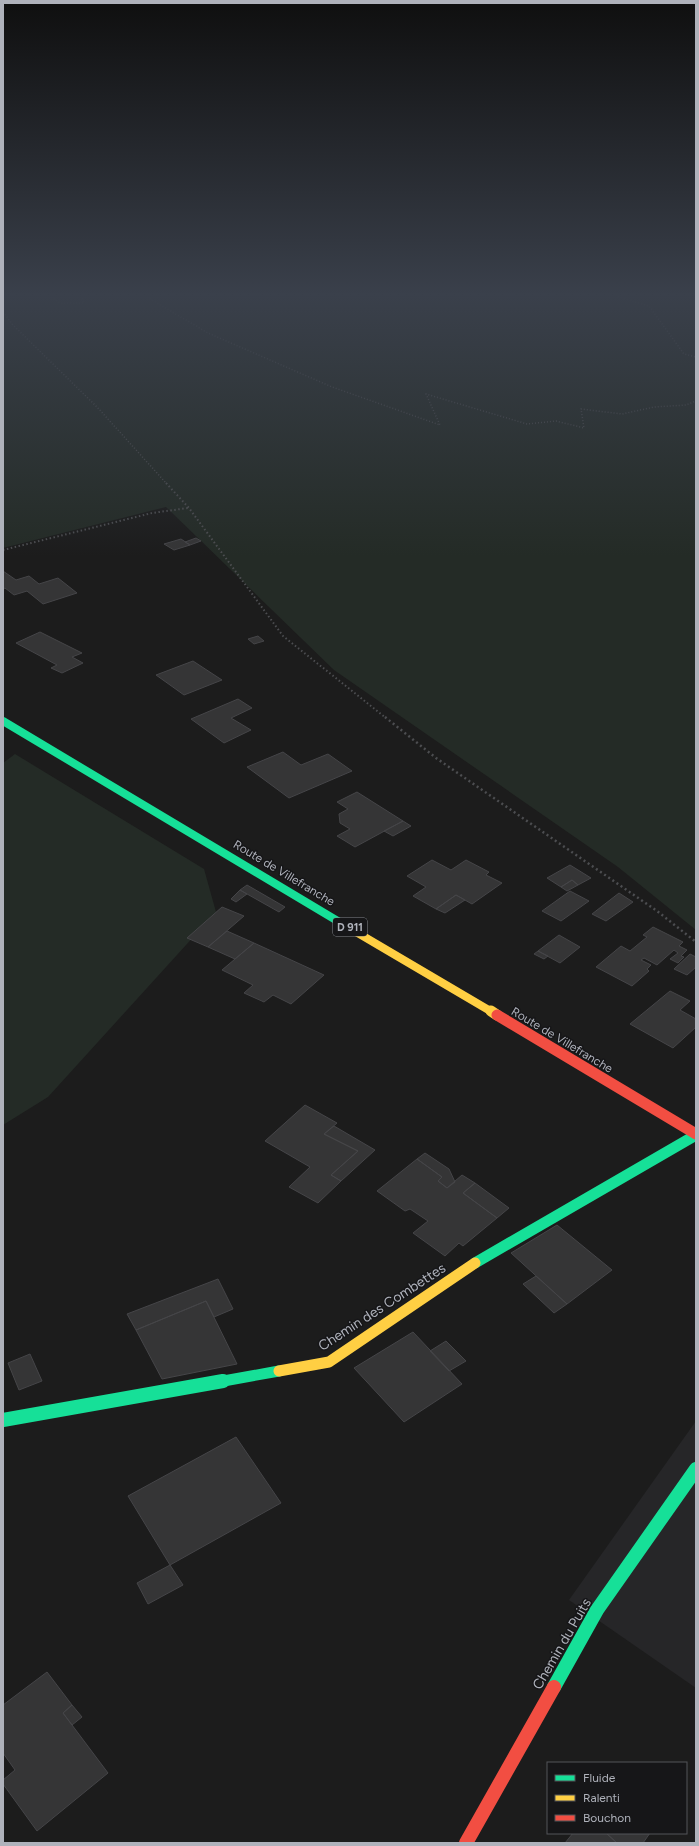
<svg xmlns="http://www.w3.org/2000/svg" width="699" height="1846" font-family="Figtree,sans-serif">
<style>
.built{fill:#262628}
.green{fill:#242b26}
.building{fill:#353536;stroke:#454548}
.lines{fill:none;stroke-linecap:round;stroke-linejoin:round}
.path-far2{stroke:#4c4d50;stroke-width:1.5;stroke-dasharray:1 2;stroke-linecap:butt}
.path-far1{stroke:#4c4d50;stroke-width:2;stroke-dasharray:1.5 2.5;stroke-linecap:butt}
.path{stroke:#4c4d50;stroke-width:2.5;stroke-dasharray:2 3;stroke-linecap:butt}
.fast-far2{stroke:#16e098;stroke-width:8}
.fast-far1{stroke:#16e098;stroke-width:11}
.fast{stroke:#16e098;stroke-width:14}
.slow-far1{stroke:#ffcf43;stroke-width:8}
.slow{stroke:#ffcf43;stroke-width:11}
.jam-far1{stroke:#f24e42;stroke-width:11}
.jam{stroke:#f24e42;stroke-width:14}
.labels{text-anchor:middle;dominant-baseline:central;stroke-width:3;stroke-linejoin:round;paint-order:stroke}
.shield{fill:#161618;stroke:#81838a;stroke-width:1}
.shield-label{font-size:11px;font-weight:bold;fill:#afb2bb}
.street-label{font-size:12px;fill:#afb2bb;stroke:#161618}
.near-street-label{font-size:14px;fill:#afb2bb;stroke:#161618}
</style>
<rect width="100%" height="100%" fill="#1c1c1c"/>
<!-- built -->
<path class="built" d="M696,1421v267l-127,-88z"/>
<!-- green -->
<path class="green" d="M3,297h693v633l-78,-63 -284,-197 -168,-163 -163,41z
M15,754l189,115 12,43 -168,185 -45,28v-362z"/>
<!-- building -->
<path class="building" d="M196,538l5,3 -11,4 -5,-3z
M181,539l9,6 -16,5 -10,-6z
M3,571l13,9 13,-4 10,8 19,-6 19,15 -34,11 -16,-13 -13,4 -9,-7 -2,1z
M40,632l42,21 -10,4 11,6 -21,10 -11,-5 6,-3 -41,-22z
M258,636l6,5 -10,3 -6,-5z
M193,661l29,19 -38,15 -28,-20z
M238,699l14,9 -21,10 20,12 -27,13 -33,-24z
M283,752l18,13 27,-11 24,17 -63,27 -42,-31z
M357,792l46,29 -48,26 -18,-11 13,-7 -10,-6 -1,-9 9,-5 -11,-7z
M403,821l8,5 -18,10 -9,-5z
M432,860l19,10 15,-10 23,12 -3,3 16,8 -30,21 -16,-9 -20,14 -23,-13 13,-9 -19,-11z
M570,865l21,13 -13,7 -6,-5 -11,7 -14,-9z
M572,880l6,5 -11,6 -6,-4z
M247,885l38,22 -6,5 -39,-22z
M240,890l7,4 -11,8 -5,-3z
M570,891l19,10 -28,20 -19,-10z
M619,893l14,9 -27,19 -14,-7z
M456,895l9,5 -20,13 -9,-4z
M222,907l22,9 -36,31 -21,-9z
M653,927l30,15 -4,4 8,4 -6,6 3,1 -6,6 -8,-4 8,-6 -4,-3 -17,15 -13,-7 -3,2 10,5 -4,4 2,2 -17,15 -36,-19 25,-21 9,5 17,-14 -4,-2z
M227,931l27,12 -19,16 -27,-12z
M559,935l21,12 -20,16 -22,-12z
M254,943l70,32 -33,29 -18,-9 -9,7 -20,-9 9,-8 -31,-15z
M538,951l10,5 -4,3 -10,-5z
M690,954l6,3v10l-9,8 -13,-6z
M670,991l20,10 -10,9 16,9v8l-23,21 -43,-24z
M305,1105l32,18 -13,11 34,17 -27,24 10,6 -23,22 -29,-16 21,-20 -45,-26z
M334,1126l41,24 -34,31 -10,-6 27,-24 -34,-17z
M425,1153l24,16 6,13 -8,6 -9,-7 4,-4 -25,-18z
M417,1159l25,18 -4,4 9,7 15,-13 13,8 -12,10 34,25 -34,28 -4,-3 -14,13 -32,-23 15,-12 -18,-12 -5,2 -28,-20z
M475,1183l34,25 -12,10 -34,-25z
M557,1225l55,45 -45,34 -56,-51z
M536,1276l31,28 -13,9 -31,-29z
M218,1279l15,30 -19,8 -8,-16 -70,29 -9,-16z
M206,1301l31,63 -75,15 -26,-49z
M413,1332l49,52 -58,38 -50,-54z
M446,1341l20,20 -17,10 -19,-20z
M30,1354l12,27 -23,9 -11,-27z
M236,1437l45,66 -111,62 -42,-69z
M170,1565l13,20 -35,19 -11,-21z
M47,1672l25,33 -9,8 45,60 -71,58 -34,-47v-4l12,-10 -12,-17v-48z
M72,1705l10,12 -10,8 -9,-12z
M573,1833h33l11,10h-52z
M606,1833h44l-7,10h-26z"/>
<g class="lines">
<!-- path-far2 -->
<path class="path-far2" d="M51,297l9,6h24l-3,-6
M147,297l61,36 124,54 108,38 -14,-31 101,30 29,-3 28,7 -3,-19 41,5 32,-7 32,-2 10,-4
M618,297l31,9 35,48 12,3
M3,312l10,13 84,82 70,77"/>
<!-- path-far1 -->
<path class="path-far1" d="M166,483l23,25 94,128 103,82
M3,550l149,-37 36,-5"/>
<!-- path -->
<path class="path" d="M385,717l51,41 221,153 39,31"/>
<!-- fast-far2 -->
<path class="fast-far2" d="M3,721l348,208"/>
<!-- fast-far1 -->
<path class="fast-far1" d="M475,1263l221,-128
M218,1382l61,-11"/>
<!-- fast -->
<path class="fast" d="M3,1420l220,-39
M554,1687l43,-77 99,-141"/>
<!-- slow-far1 -->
<path class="slow-far1" d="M351,929l141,83"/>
<!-- slow -->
<path class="slow" d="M491,1011l6,4
M279,1371l50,-9 146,-99"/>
<!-- jam-far1 -->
<path class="jam-far1" d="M497,1015l199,119"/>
<!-- jam -->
<path class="jam" d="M466,1843l88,-156"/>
</g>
<!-- sky -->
<linearGradient id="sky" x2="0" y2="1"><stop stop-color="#0f0f0f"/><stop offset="0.53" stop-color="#3a404b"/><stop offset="1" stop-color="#3a404b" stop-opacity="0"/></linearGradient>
<rect width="699" height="556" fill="url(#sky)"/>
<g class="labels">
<!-- shield labels -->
<rect class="shield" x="333" y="918" width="34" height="18" rx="3"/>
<g class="shield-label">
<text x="350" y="927">D 911</text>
</g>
<!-- street labels -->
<g class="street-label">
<text transform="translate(284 873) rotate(31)">Route de Villefranche</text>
<text transform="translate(562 1040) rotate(31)">Route de Villefranche</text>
</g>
<!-- near-street labels -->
<g class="near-street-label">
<text transform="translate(382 1307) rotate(-33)">Chemin des Combettes</text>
<text transform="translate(562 1644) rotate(-60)">Chemin du Puits</text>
</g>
</g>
<!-- border -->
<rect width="699" height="1846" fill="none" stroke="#afb2bb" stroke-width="8"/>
<!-- legend -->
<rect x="547" y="1762" width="140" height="72" fill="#161618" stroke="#535459"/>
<rect x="555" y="1775" width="20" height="6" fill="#16e098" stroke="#535459"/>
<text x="583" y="1782" font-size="12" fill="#afb2bb">Fluide</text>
<rect x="555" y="1795" width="20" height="6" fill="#ffcf43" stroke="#535459"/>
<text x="583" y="1802" font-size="12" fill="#afb2bb">Ralenti</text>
<rect x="555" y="1815" width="20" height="6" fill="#f24e42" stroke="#535459"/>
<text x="583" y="1822" font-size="12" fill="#afb2bb">Bouchon</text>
</svg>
